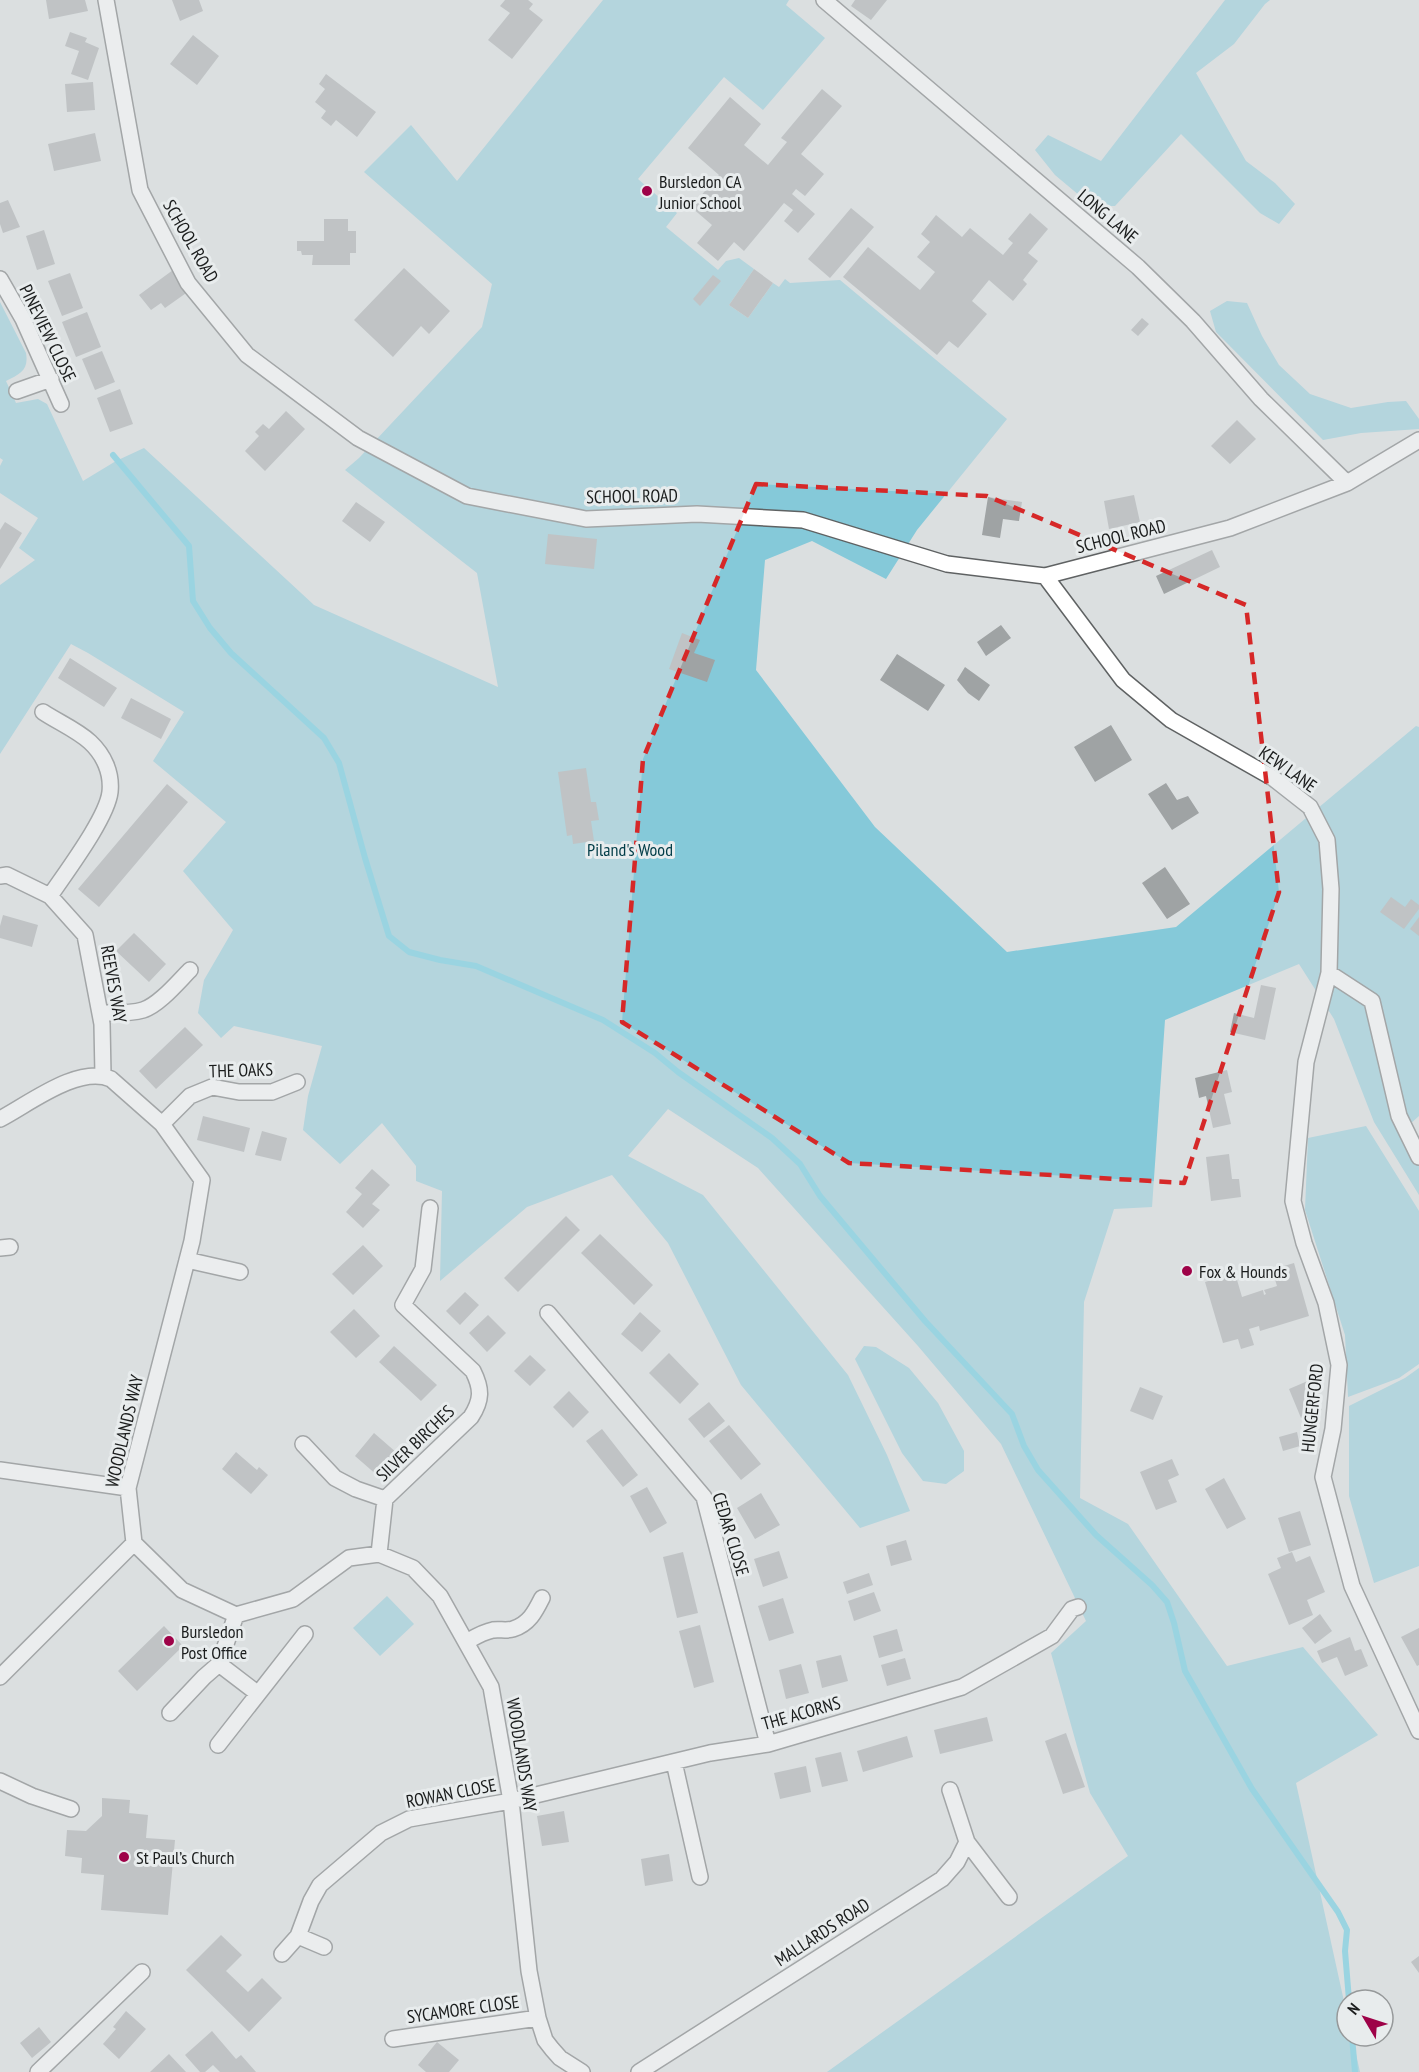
<svg xmlns="http://www.w3.org/2000/svg" width="1419" height="2072" font-family="'PT Sans Narrow',sans-serif">
<style>
.green{fill:#85c9d9}
.lines{fill:none;stroke-linecap:round;stroke-linejoin:round}
.stream{stroke:#4dc8e2;stroke-width:6}
.building{fill:#9fa3a4}
.street-casing{stroke:#5f6263;stroke-width:18}
.street{stroke:#fff;stroke-width:15}
.marked{fill:none;stroke:#d62828;stroke-width:4.5;stroke-dasharray:12 8;stroke-linejoin:round}
.poi-dot{fill:#9e0248;stroke:#e8eced;stroke-width:2}
.labels{text-anchor:middle;dominant-baseline:central;stroke-width:6;stroke-linejoin:round;paint-order:stroke}
.poi-label{font-size:18px;fill:#1b1d1d;stroke:#e8eced;text-anchor:start}
.street-label{font-size:18px;fill:#1b1d1d;stroke:#e8eced}
.park-label{font-size:18px;fill:#013c47;stroke:#e8eced}
</style>
<rect width="100%" height="100%" fill="#dbdfe0"/>
<!-- green -->
<path class="green" d="M603,0h186l-3,5 39,33 -62,72 -39,-33 -86,102 39,34 -11,14 52,43 8,-9 13,-3 15,11 -25,36 19,13 25,-35 6,4 6,-8 5,4 50,-3 167,139 -90,111 -31,49 -74,-38 -47,19 -9,110 119,157 132,125 169,-25 240,-201 3,1v389l-9,8 9,20v51l-45,-73 -40,-103 -35,-55 -134,56 -13,187 -38,2 -30,93 -4,196 48,26 99,142 76,-19 75,88 -82,48 51,232v21h5l8,36h-533l301,-216 -38,-63 -39,-140 35,-32 -85,-177 -83,-98 -160,-178 -90,-59 -40,47 75,39 145,180 39,80 23,56 -50,17 -119,-143 -73,-142 -56,-68 -85,32 -87,74 2,-90 -26,-10v-15l-34,-43 -42,41 -37,-34 5,-34 14,-50 -88,-20 -13,12 -23,-25 6,-33 29,-50 -50,-59 43,-49 -73,-61 31,-49 -96,-59 -17,-9 -71,110v-169l35,-25 -16,-12 19,-30 -38,-25v-27l3,-6 -3,-2v-156l26,51c3,17 -6,21 -20,28l10,22 22,-4 9,5 36,77 33,-20 28,-13 170,157 184,82 -21,-114 -132,-103 14,-12 123,-131 10,-43 -128,-112 47,-47 46,56z
M1225,0h45l-5,4 -31,40 -38,29 50,88 29,22 20,21 -16,20 -19,-11 -79,-79 -66,72h-23l-37,-31 -20,-25 13,-15 53,26z
M1227,301l20,2 15,33 17,29 31,29 41,14 37,-6 18,-1 13,18v10l-58,4 -38,7 -107,-108 -6,-21z
M1366,1126l53,85v153l-20,14 -51,19 -3,-62 -40,-125 3,-72z
M864,1346l12,1 33,21 29,35 26,48v20l-18,13 -23,-3 -21,-28 -47,-94z
M1419,1368v198l-45,17 -25,-87v-90l56,-28z
M387,1596l27,28 -34,32 -27,-28z"/>
<g class="lines">
<!-- stream -->
<path class="stream" d="M113,455l76,91 4,55 17,27 21,25 93,85 15,25 26,95 24,78 20,16 31,8 36,6 127,54 52,33 23,19 94,66 28,26 20,32 105,125 87,93 12,32 14,24 58,65 56,50 15,17 7,21 11,48 67,118 86,123 9,18 -2,21 4,49
M1352,2036l3,36"/>
</g>
<!-- building -->
<path class="building" d="M46,0h39l3,11 -39,8z
M172,0h27l4,11 -23,10z
M505,0h23l5,4 -4,5 14,11 -31,39 -24,-19 22,-27 -10,-7z
M855,0h32l-16,20 -20,-14z
M70,32l17,6 -2,4 14,6 -11,32 -17,-6 8,-23 -14,-5z
M193,35l26,21 -22,29 -27,-21z
M326,74l50,38 -19,25 -21,-17 -5,6 -10,-8 5,-7 -11,-9 10,-13 -6,-5z
M93,82l2,28 -28,2 -2,-28z
M822,89l20,17 -41,48 23,20 -19,22 -9,-7 -4,5 23,20 -17,19 -14,-12 9,-11 -9,-7 -40,48 -10,-9 -16,19 -21,-18 15,-18 -21,-18 28,-32 -31,-27 42,-51 31,27 -17,21 24,20 19,-23 -6,-4z
M95,133l6,28 -47,10 -6,-27z
M8,200l12,27 -17,6 -3,-9v-21z
M851,208l23,19 -44,51 -22,-19z
M1030,213l18,16 -20,24 10,8 -15,19 4,4 -14,17 -24,-21 -17,21 15,13 -29,34 -9,-7 -12,14 -94,-78 25,-30 52,43 15,-18 -18,-15 13,-15 -9,-8 15,-19 26,22 8,-9 33,27 10,-12 -5,-4z
M324,219h24v12h8v22h-6v12h-38l1,-10h-11l-1,-4h-4v-10h27z
M44,230l11,34 -18,6 -11,-34z
M404,268l46,43 -21,23 -8,-8 -28,31 -39,-37z
M754,269l19,14 -25,35 -19,-13z
M173,270l16,21 -24,17 -4,-5 -10,7 -12,-15z
M70,273l13,35 -21,8 -14,-35z
M713,275l8,6 -21,25 -7,-7z
M87,312l14,35 -25,10 -14,-35z
M1142,318l7,6 -11,12 -7,-6z
M102,351l13,31 -20,8 -13,-31z
M120,389l13,35 -23,8 -13,-34z
M286,411l19,18 -40,42 -20,-20 14,-15 -4,-4 8,-8 6,5z
M1237,420l19,19 -26,25 -19,-18z
M1134,495l6,27 -31,7 -5,-28z
M988,497l34,5 -3,19 -16,-2 -3,19 -18,-3z
M356,502l29,20 -15,20 -28,-21z
M5,522l17,11 -22,36v-39z
M548,534l49,5 -3,30 -49,-5z
M1212,550l8,17 -56,27 -8,-18z
M1001,625l10,13 -25,18 -9,-14z
M682,633l18,7 -6,13 21,7 -8,22 -38,-13z
M897,654l48,31 -17,26 -48,-31z
M70,658l47,30 -13,19 -46,-29z
M965,667l25,18 -11,16 -11,-8 -11,-13z
M131,698l40,21 -10,20 -40,-21z
M1111,725l21,35 -37,22 -21,-35z
M586,768l5,34h5l3,18 -8,1 3,20 -21,3 -1,-9 -5,1 -9,-64z
M1166,783l11,17 11,-4 11,17 -27,17 -24,-36z
M167,784l21,18 -89,105 -21,-18z
M1165,867l25,37 -23,15 -25,-36z
M1391,897l14,10 6,-8 8,6v4l-15,20 -24,-17z
M3,915l35,10 -6,22 -32,-9v-12z
M1419,917v19l-9,-7z
M134,933l32,31 -17,18 -33,-31z
M1261,985l15,3 -11,52 -35,-8 4,-19 20,5z
M185,1027l18,18 -47,44 -17,-18z
M1227,1070l5,22 -8,2 7,30 -18,4 -7,-32 -7,2 -4,-20z
M203,1116l47,12 -6,24 -47,-12z
M262,1131l25,7 -6,23 -26,-6z
M1229,1154l3,25h7l2,18 -30,4 -5,-44z
M372,1169l18,16 -18,19 8,6 -17,18 -17,-16 16,-18 -7,-6z
M566,1216l14,14 -62,62 -14,-14z
M600,1234l53,51 -19,20 -53,-52z
M363,1245l20,21 -30,29 -21,-21z
M1294,1263l15,53 -49,15 -1,-5 -10,3 5,16 -13,4 -3,-10 -15,4 -18,-61 30,-9 7,24 21,-7 1,5 2,-1 -2,-4 13,-4 -5,-16 5,-2 2,9 7,-2 -2,-9z
M465,1292l14,13 -19,20 -14,-14z
M354,1309l26,27 -24,22 -26,-26z
M640,1312l21,19 -19,21 -21,-18z
M488,1315l18,18 -19,19 -18,-19z
M394,1346l43,39 -16,16 -42,-39z
M669,1353l30,31 -19,20 -31,-31z
M530,1355l16,15 -16,16 -16,-15z
M1310,1380l12,30 -21,8 -12,-29z
M1140,1387l23,9 -10,24 -23,-9z
M569,1391l20,21 -16,16 -20,-21z
M709,1402l16,19 -21,17 -16,-19z
M729,1425l32,39 -20,16 -32,-39z
M602,1429l36,46 -15,12 -37,-46z
M1297,1432l3,14 -17,5 -4,-14z
M374,1433l23,20 -19,23 -23,-20z
M236,1452l21,18 2,-3 9,8 -17,19 -29,-25z
M1172,1459l7,16 -11,5 9,22 -21,8 -16,-38z
M1224,1478l22,41 -19,10 -22,-40z
M647,1487l20,36 -17,10 -20,-37z
M761,1493l19,32 -25,14 -18,-31z
M1300,1511l11,34 -22,7 -11,-34z
M906,1540l6,20 -21,6 -5,-20z
M779,1551l9,27 -25,9 -9,-28z
M683,1552l15,61 -21,5 -14,-61z
M1292,1552l4,10 14,-6 15,36 -18,8 6,15 -24,10 -21,-51 13,-6 -4,-10z
M869,1573l4,12 -26,9 -4,-12z
M874,1592l7,19 -27,10 -6,-20z
M783,1598l11,35 -25,8 -11,-35z
M1320,1614l12,17 -17,13 -13,-16z
M700,1625l14,57 -20,6 -15,-57z
M164,1626l19,20 -46,45 -19,-20z
M1419,1628v37l-2,1 -16,-29z
M897,1629l6,22 -24,7 -6,-22z
M1350,1637l5,14 6,-2 7,17 -23,10 -8,-19 -15,6 -5,-12z
M841,1655l7,26 -26,7 -6,-27z
M905,1658l6,21 -24,7 -6,-21z
M801,1664l8,29 -23,6 -7,-29z
M987,1717l6,24 -53,13 -6,-24z
M1066,1733l19,54 -22,7 -18,-53z
M907,1736l6,21 -50,15 -6,-21z
M841,1752l7,29 -26,6 -7,-29z
M806,1766l5,26 -31,7 -6,-26z
M102,1798l28,2 -1,13 19,2 -2,23 29,2 -7,75 -67,-5 3,-35 -23,-2 1,-15 -17,-2 2,-26 19,1 16,-15z
M564,1811l5,31 -27,4 -5,-30z
M669,1854l4,27 -28,5 -4,-27z
M221,1935l21,20 -16,16 22,21 14,-14 20,20 -33,34 -63,-62z
M1419,1956v17l-8,-11z
M126,2011l20,18 -27,30 -16,-15 13,-15 -3,-2z
M39,2027l12,15 -19,16 -12,-15z
M212,2031l24,28 5,-4 15,17h-36l-7,-7 -8,7h-5l-15,-17z
M437,2042l22,18 -10,12h-23l-8,-7z
M169,2054l17,18h-36z"/>
<g class="lines">
<!-- street casing -->
<g class="street-casing">
<path id="street" d="M106,0l34,190 48,93 59,72 111,83 109,58 119,23 111,-5 106,6 144,44 98,12 185,-48 117,-45 72,-43
M824,0l314,267 55,54 68,78 86,84
M0,279l23,40 38,85
M17,391l34,-12
M1045,576l78,104 48,40 102,58 37,29 17,33 4,49 -2,84 -23,89 -13,139 11,42 22,60 13,62 -6,64 -10,48 29,109 67,145
M43,712c15,10 34,18 47,30 14,13 22,31 20,50 -3,26 -44,80 -60,104
M0,876l7,-1 43,21 35,39 17,89 1,51
M1329,973l43,28 27,115 20,41
M100,1013c14,0 30,1 43,-3 16,-5 35,-28 47,-40
M0,1119c29,-15 78,-54 111,-40l51,45 40,56 -10,61 -64,247 6,55 48,47 54,25 57,-16 56,-41 30,-4 34,14 27,28 51,91 20,114 18,170 9,47 7,22 7,9 8,9 22,14
M162,1124l28,-28 22,-9 27,5h33l25,-10
M0,1248l10,-1
M187,1260l53,12
M548,1313l156,184 64,247
M303,1444l32,34 21,11 29,10
M0,1470l128,18
M379,1554l6,-55 86,-82c11,-17 11,-28 2,-46l-70,-66 20,-36 7,-61
M466,1642c9,-5 17,-10 27,-12 6,-1 14,1 20,-1 16,-5 22,-17 29,-31
M219,1664l38,29
M0,1677l134,-134
M170,1713l34,-36 15,-13 17,-49
M218,1745l87,-111
M674,1762l26,115
M0,1781l32,15 39,13
M967,1842l42,55
M298,1936l26,11
M282,1954l16,-18 13,-35 9,-16 61,-52 28,-14 102,-18 199,-48 58,-9 194,-57 90,-51 20,-27 6,-2
M393,2039l145,-21
M38,2072l104,-100
M639,2072l303,-193 15,-17 10,-20 -17,-52"/>
</g>
<!-- street -->
<use href="#street" class="street"/>
</g>
<!-- marked area -->
<path d="M0 0H1419V2072H0ZM756,484l231,12 259,109 33,287 -95,291 -335,-20 -227,-141 21,-263z" fill="#dbdfe0" fill-opacity=".55" fill-rule="evenodd"/>
<path class="marked" d="M756,484l231,12 259,109 33,287 -95,291 -335,-20 -227,-141 21,-263z"/>
<!-- markers -->
<g class="poi-dot">
<circle cx="647" cy="191" r="6"/>
<circle cx="1187" cy="1271" r="6"/>
<circle cx="169" cy="1641" r="6"/>
<circle cx="124" cy="1857" r="6"/>
</g>
<g class="labels">
<!-- poi labels -->
<g class="poi-label">
<text x="659" y="181">Bursledon CA<tspan x="659" dy="21">Junior School</tspan></text>
<text x="1199" y="1271">Fox &amp; Hounds</text>
<text x="181" y="1631">Bursledon<tspan x="181" dy="21">Post Office</tspan></text>
<text x="136" y="1857">St Paul’s Church</text>
</g>
<!-- street labels -->
<g class="street-label">
<text transform="translate(1108 216) rotate(40)">LONG LANE</text>
<text transform="translate(191 241) rotate(60)">SCHOOL ROAD</text>
<text transform="translate(48 333) rotate(64)">PINEVIEW CLOSE</text>
<text transform="translate(632 496) rotate(-1)">SCHOOL ROAD</text>
<text transform="translate(1121 536) rotate(-14)">SCHOOL ROAD</text>
<text transform="translate(1288 769) rotate(35)">KEW LANE</text>
<text transform="translate(114 984) rotate(80)">REEVES WAY</text>
<text transform="translate(241 1070) rotate(-2)">THE OAKS</text>
<text transform="translate(1312 1408) rotate(-84)">HUNGERFORD</text>
<text transform="translate(124 1431) rotate(-77)">WOODLANDS WAY</text>
<text transform="translate(415 1443) rotate(-44)">SILVER BIRCHES</text>
<text transform="translate(731 1534) rotate(73)">CEDAR CLOSE</text>
<text transform="translate(801 1713) rotate(-16)">THE ACORNS</text>
<text transform="translate(522 1755) rotate(81)">WOODLANDS WAY</text>
<text transform="translate(451 1793) rotate(-11)">ROWAN CLOSE</text>
<text transform="translate(822 1932) rotate(-33)">MALLARDS ROAD</text>
<text transform="translate(463 2009) rotate(-8)">SYCAMORE CLOSE</text>
</g>
<!-- park labels -->
<g class="park-label">
<text x="630" y="849">Piland's Wood</text>
</g>
</g>
<!-- north arrow -->
<g transform="translate(1365 2018) rotate(309)"><circle r="28" fill="#e8eced" stroke="#96999a" stroke-width="1.5"/>
<path d="M0-4.5L10 22L0 15L-10 22Z" fill="#9e0248"/>
<text y="-9" font-size="16" font-weight="bold" text-anchor="middle" fill="#1b1d1d">N</text>
</g>
</svg>
